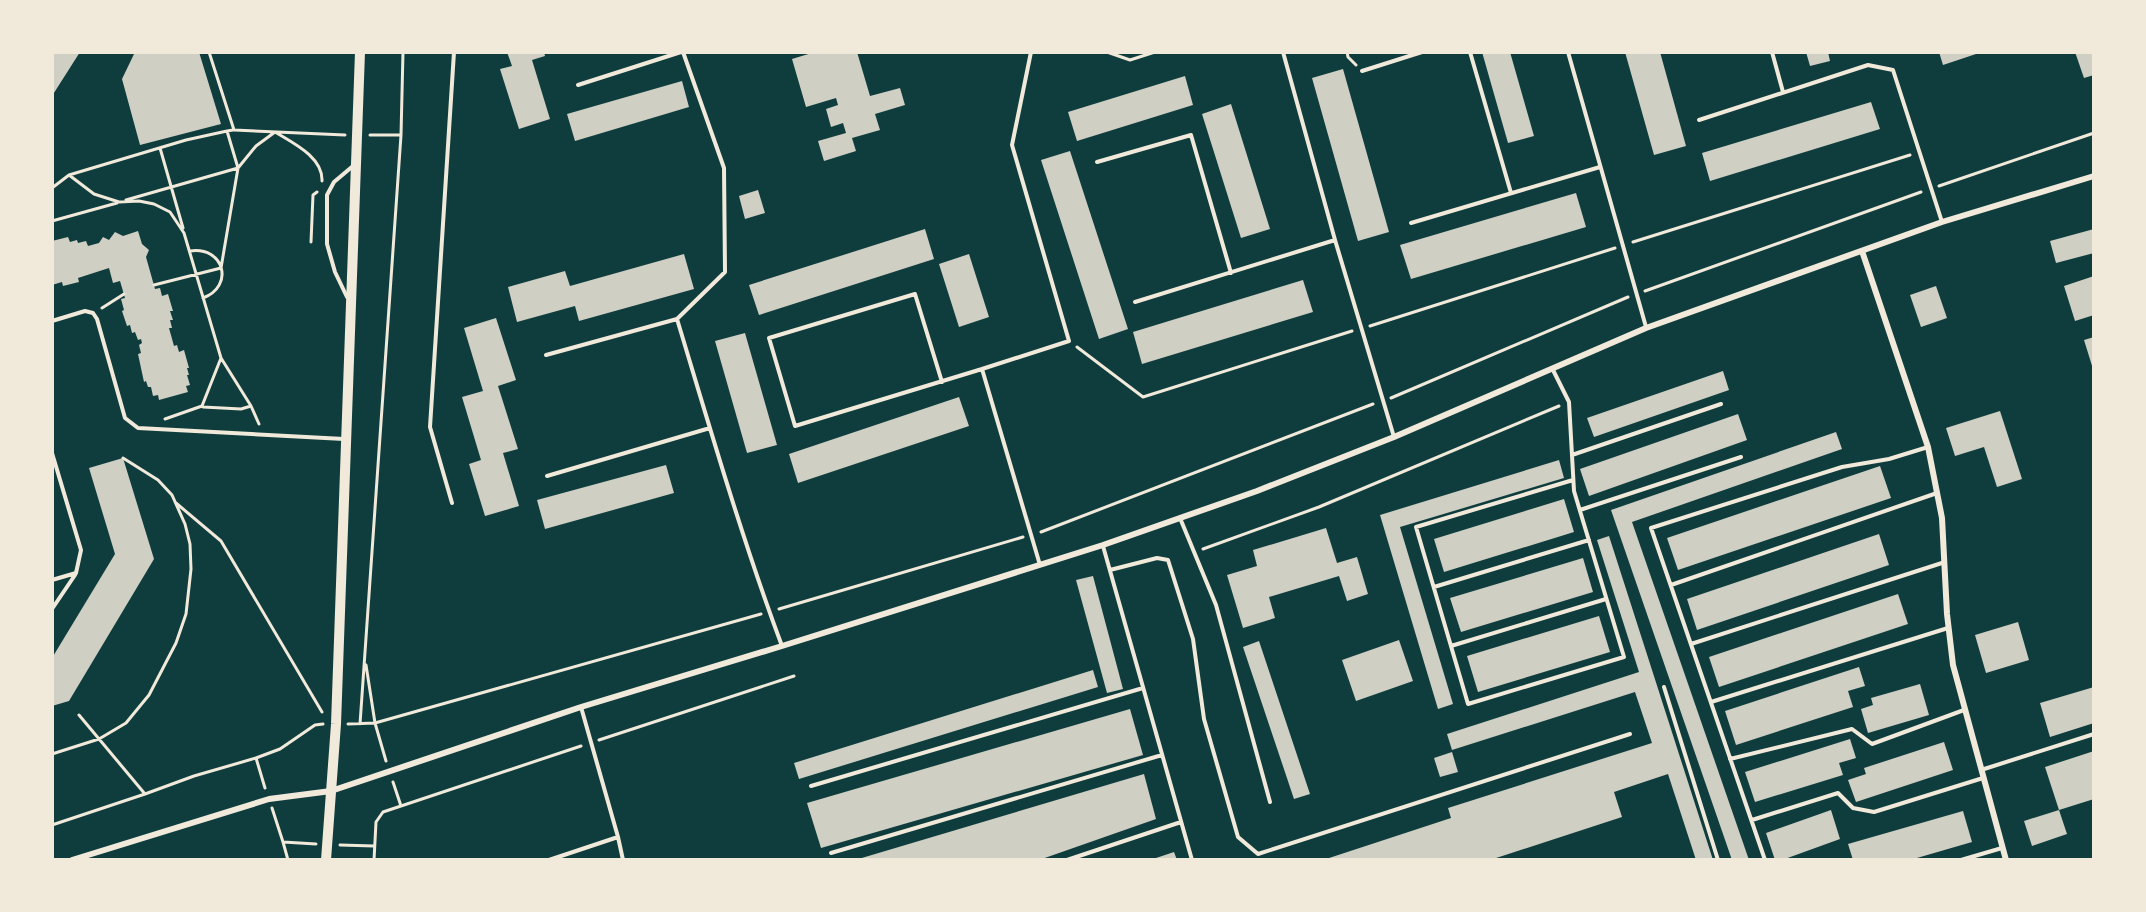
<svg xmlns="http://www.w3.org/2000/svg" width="2146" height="912" font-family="'IBM Plex Sans',sans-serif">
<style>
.building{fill:#cfcfc3}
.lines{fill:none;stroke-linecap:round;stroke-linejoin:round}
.path{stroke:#f1e9da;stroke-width:3}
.service{stroke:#f1e9da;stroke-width:4}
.minor{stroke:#f1e9da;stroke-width:6}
.secondary{stroke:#f1e9da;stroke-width:10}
</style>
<rect width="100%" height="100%" fill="#0f3d3e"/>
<!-- building -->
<path class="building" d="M52,52h28l-28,44z
M135,52h64l22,72 -81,21 -18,-66z
M507,52h37l1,4 -13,4 18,59 -31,10 -19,-60 12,-3z
M815,52h42l13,44 30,-8 5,17 -30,9 5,16 -28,8 4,13 -32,10 -6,-20 28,-8 -3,-10 -12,4 -5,-18 12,-4 -2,-7 -30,9 -14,-48z
M1482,52h28l24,84 -26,7z
M1625,52h35l26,94 -32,9z
M1806,52h22l2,9 -20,5z
M1939,52h40v1l-36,12z
M2075,52h19v23l-10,3z
M1343,69l46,163 -31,9 -46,-163z
M1185,76l8,29 -116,36 -9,-29z
M682,81l7,26 -114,34 -8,-27z
M1871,102l9,27 -170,52 -8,-28z
M1231,104l39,125 -29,9 -39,-124z
M1070,151l58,178 -29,10 -58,-179z
M758,190l7,23 -20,6 -6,-23z
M1576,193l10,34 -175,52 -11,-34z
M925,229l9,30 -175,56 -10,-30z
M2094,229v24l-38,10 -6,-22z
M138,231l4,13 7,6 -3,7 9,32 5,-1 2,8 6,-2 5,17h-3l3,9h-3l2,8h-3l5,18 3,-1 2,7 5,-2 5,18h-2l2,7h-2l3,10 -4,1 2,6 -29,8 -1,-5 -5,1 -2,-9h-3l-2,-6 -2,1 -6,-28 3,-1 -2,-8 3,-2 -1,-4 -3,1 -3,-8 -3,1 -2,-8 -3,1 -5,-15 2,-1 -3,-11 4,-1 -5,-17 -7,2 -4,-15 -31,10 1,4 -16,4 -1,-4 -10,3v-44l16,-4 2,5 7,-2 1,3 8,-2 2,5 11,-3 4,-6 6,3 6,-8 8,4z
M684,254l10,35 -115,32 -4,-15 -58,16 -9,-35 57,-16 5,15z
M969,254l20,63 -30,10 -20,-63z
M2094,276v39l-19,6 -11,-35z
M1303,280l10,32 -171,52 -9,-32z
M1936,286l11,32 -26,9 -11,-32z
M496,318l20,62 -18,6 20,63 -15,4 16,53 -34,10 -16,-52 12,-4 -19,-63 21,-6 -19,-63z
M745,333l32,112 -30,8 -32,-112z
M2094,337v32h-1l-9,-29z
M1723,371l6,19 -135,47 -7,-19z
M959,397l10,29 -171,57 -9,-29z
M2000,411l22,68 -25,8 -13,-40 -29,9 -9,-28z
M1738,414l9,26 -158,56 -9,-27z
M1836,432l6,17 -210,73 117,338h-17l-121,-350z
M123,458l31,101 -85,142 -17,5v-48l63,-104 -26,-86z
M1559,460l5,18 -164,49 53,177 -15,5 -58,-194z
M666,465l8,28 -129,36 -8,-29z
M1880,466l11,32 -213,72 -11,-32z
M1564,499l10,33 -130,40 -10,-33z
M1326,528l11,35 20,-6 11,37 -21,7 -8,-25 -70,21 6,21 -32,10 -16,-53 30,-9 -4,-16z
M1879,534l10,31 -192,65 -10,-31z
M1609,536l104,324h-17l-28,-86 -54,18 8,25 -132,43h-167l128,-42 -3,-10 204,-65 -17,-51 -183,58 -5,-16 192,-62 -42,-132z
M1583,558l10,34 -132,40 -11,-34z
M1093,576l30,113 -16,4 -31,-113z
M1898,594l10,30 -189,63 -10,-30z
M1599,616l11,36 -132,40 -11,-36z
M2018,622l11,38 -43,13 -11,-38z
M1399,640l14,41 -57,20 -14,-41z
M1259,641l51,153 -16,5 -51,-152z
M1859,667l6,19 -17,5 5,16 -117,38 -11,-34z
M1093,670l5,17 -299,92 -5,-16z
M1920,684l9,31 -61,18 -7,-24 12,-4 -2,-7z
M2094,687v36l-44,14 -10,-34z
M1130,709l13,46 -322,93 -14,-45z
M1850,739l6,19 -17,5 4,12 -88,27 -10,-30z
M1944,742l9,28 -97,32 -8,-22 18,-6 -2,-6z
M2094,751v48l-35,11 -14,-43z
M1452,752l6,20 -18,5 -6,-19z
M1144,774l12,45 -117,41h-184z
M1831,810l9,29 -58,21h-7l-9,-27z
M2059,810l8,24 -35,12 -8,-25z
M1963,811l9,31 -62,18h-57l-5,-16z
M1174,852l3,8h-24v-1z"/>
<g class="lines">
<!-- path -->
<path class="path" d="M209,52l25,78 111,5
M1107,52l23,8 25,-8
M1347,52l1,5 8,8
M370,135h31
M160,148l23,80
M69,175l25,19 25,8 20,-1 15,3 16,8 14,21 37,125 30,48 8,18
M1939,186l155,-53
M52,188l17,-13 117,-35 41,-9
M126,200l112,-32 -11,-37 6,-1
M52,221l65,-18
M311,242l2,-47 4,-3
M1633,242l277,-87
M190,251c34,-5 45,35 13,47
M154,285l67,-17 17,-100 18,-22 19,-14c18,11 48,25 47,49
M1645,291l276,-99
M102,308l22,-14
M1370,326l245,-78
M1077,347l66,50 209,-66
M1391,398l237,-101
M203,407l38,2 10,-3
M165,419l37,-13 19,-48
M176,503l45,38 101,171
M1041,532l332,-128
M1203,549l116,-42 240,-101
M779,609l244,-72
M366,665l9,58 11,38
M79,715l66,79 49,-18 62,-18
M348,724l27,-1 386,-109
M360,724l41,-589 2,-83
M599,740l195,-64
M52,754l47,-15 27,-16 23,-28 27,-52 10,-29 5,-45 -1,-25 -5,-20 -13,-29 -14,-15 -35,-22
M393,782l8,24
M265,788l-9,-30 24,-9 35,-24 8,-1
M272,808l11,34 33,2
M52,825l93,-31
M283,842l5,18
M340,845l34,1
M374,860l2,-38 7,-10 198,-66"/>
<!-- service -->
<path class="service" d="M683,52l41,116 1,104 -48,47c33,109 65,220 105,327
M1283,52l52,188 59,197
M1470,52l41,141
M1568,52l78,275
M1772,52l11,40
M1362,71l60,-19
M578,85l103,-33
M1699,120l169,-55 25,5 49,152
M1097,162l94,-27 40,138
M1411,223l189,-56
M347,297l-12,-25 -8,-28v-49l7,-13 19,-16
M1135,302l200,-62
M52,321l33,-10 8,2 4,6 28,99 13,10 206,11
M546,355l131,-36
M1552,368l17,34 5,89 50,166 -156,47 -52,-177 157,-47
M982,369l87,-28 -57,-196 19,-93
M942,382l-27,-88 -146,44 26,88 187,-57 58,196
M52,453l29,97 -5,23 -24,7
M1572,455l149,-51
M547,476l163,-48
M452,503l-22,-76 24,-375
M1580,510l161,-53
M1180,518l36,87 54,197
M1103,546l89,314
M1110,570l47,-12 11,2 25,79 11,80 34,118 20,17 372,-120
M1671,585l266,-92
M1434,587l155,-47
M52,609l23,-34
M1691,644l254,-82
M1451,646l155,-47
M1664,687l54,173
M1711,702l237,-74
M581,707l37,130 5,23
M1730,759l122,-30 20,15 92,-34
M1981,770l113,-36
M811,786l332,-98
M1752,820l86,-27 15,15 21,4 109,-34
M831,853l331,-98
M549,860l69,-23
M1067,860l114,-38
M1765,860l-114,-332 191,-61 47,-8 39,-12
M1832,860h3
M1961,860l41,-12"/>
<!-- minor -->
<path class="minor" d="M1862,251l66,196 14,71 5,96 6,51 53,195
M72,860l197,-61 62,-8 250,-84 201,-61 321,-101 154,-54 137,-54 252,-109 296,-106 152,-46"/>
<!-- secondary -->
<path class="secondary" d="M326,860l10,-136 24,-672"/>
</g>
<!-- border -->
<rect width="2146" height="912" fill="none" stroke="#f1e9da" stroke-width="108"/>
</svg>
